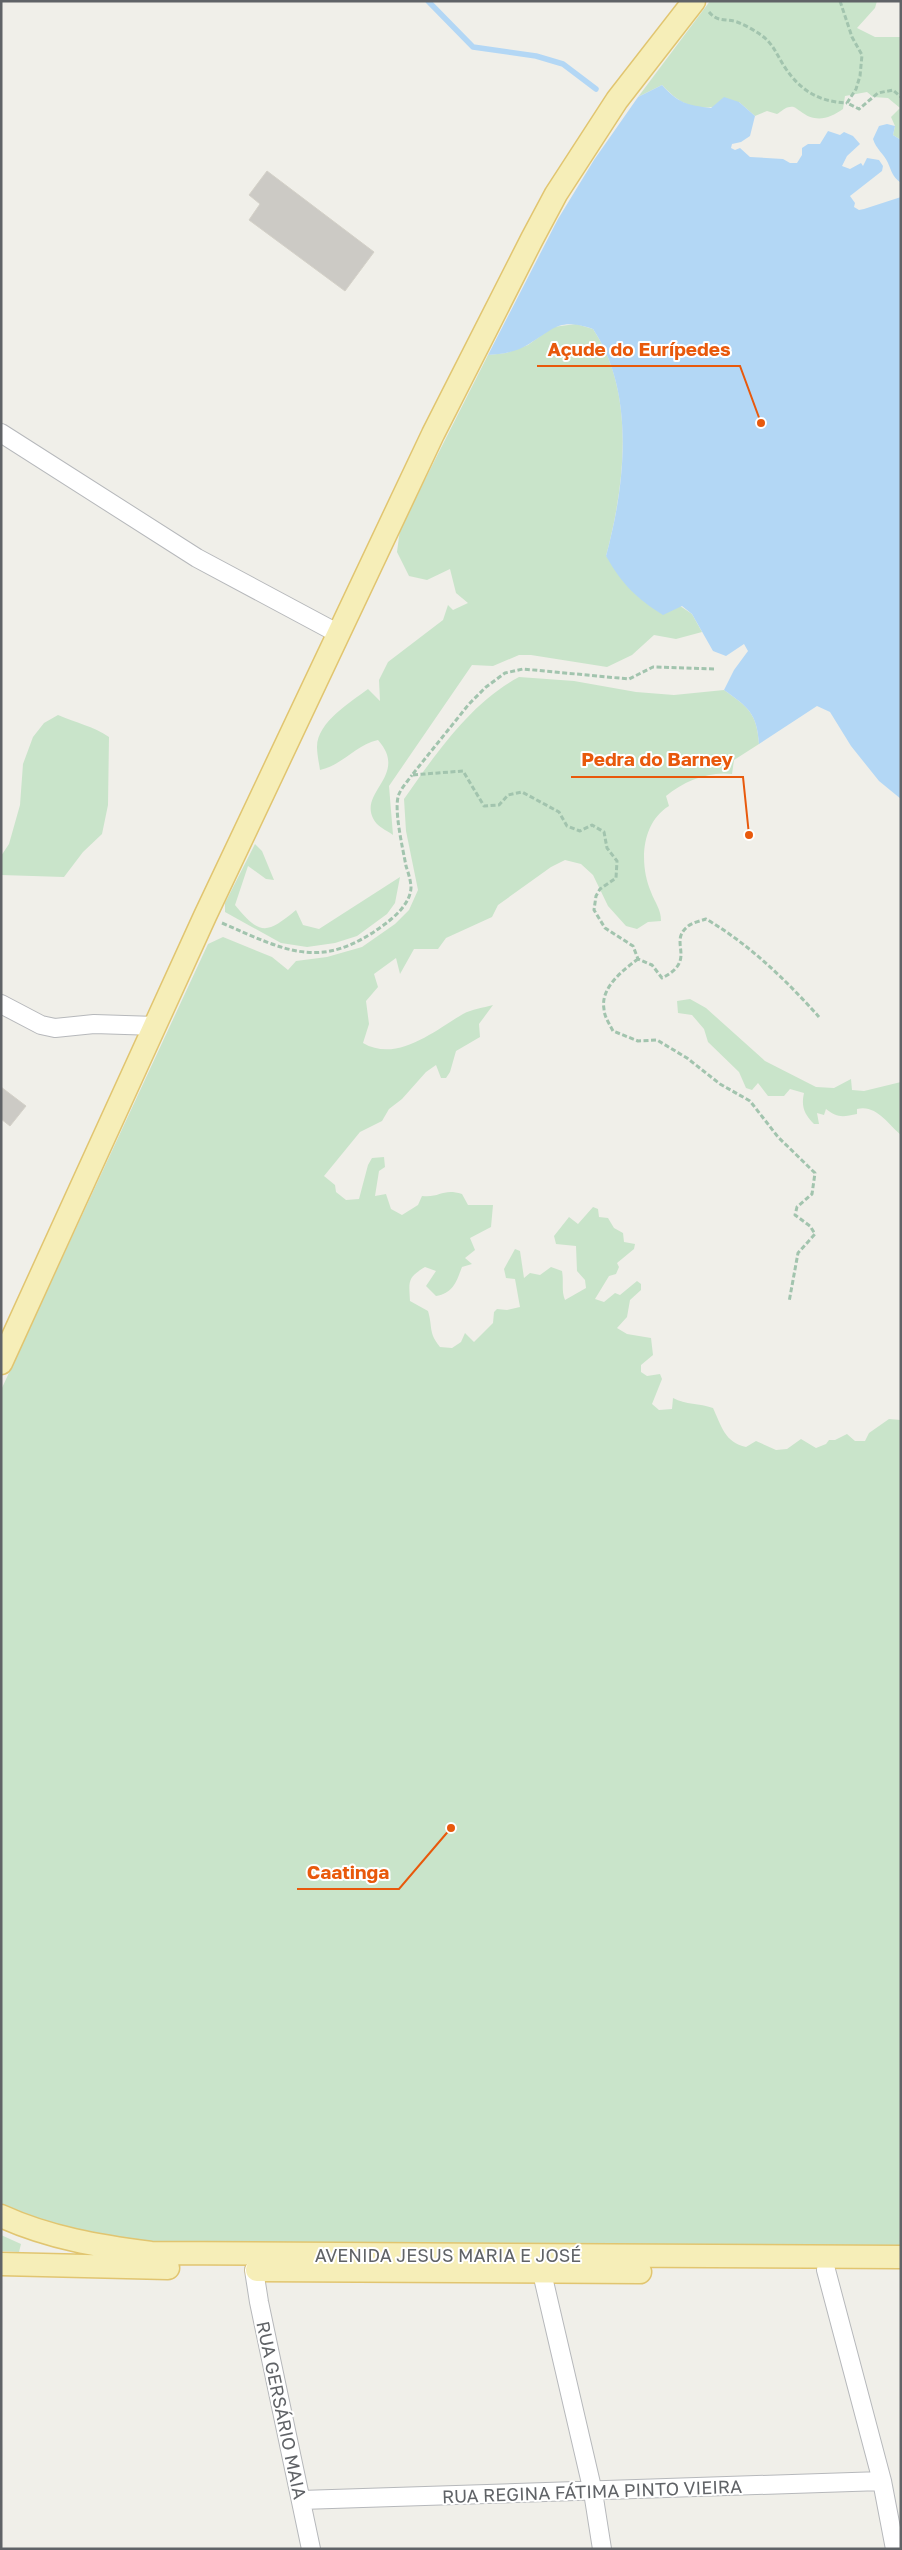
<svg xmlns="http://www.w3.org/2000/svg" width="902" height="2550" font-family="'Golos Text',sans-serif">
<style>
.green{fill:#c9e4ca}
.water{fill:#b3d7f5}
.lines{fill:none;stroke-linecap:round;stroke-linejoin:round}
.stream{stroke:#b3d7f5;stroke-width:5.5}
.building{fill:#cccac5;stroke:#d4d1c8}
.minor-casing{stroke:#b6b8bb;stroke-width:20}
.major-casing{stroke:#e1c570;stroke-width:25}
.path{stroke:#a2c4ae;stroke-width:3;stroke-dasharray:5 2.5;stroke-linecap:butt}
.minor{stroke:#fff;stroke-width:18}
.major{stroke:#f6eeb8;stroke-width:22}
.labels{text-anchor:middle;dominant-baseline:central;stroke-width:4;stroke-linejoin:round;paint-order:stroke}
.street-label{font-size:18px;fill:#606367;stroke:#fff}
.leader{fill:none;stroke:#e8590c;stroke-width:2}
.callout-dot{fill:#e8590c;stroke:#fff;stroke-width:2}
.callout-label{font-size:19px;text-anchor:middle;font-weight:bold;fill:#e8590c;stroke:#fff;stroke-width:4;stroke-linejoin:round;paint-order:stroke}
</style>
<rect width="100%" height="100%" fill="#f0efe9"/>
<!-- green -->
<path class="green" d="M710,1h167l-2,7 -18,20 18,9h26v103l-8,-5 2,-9 -4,-9 9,-9 -12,-10 -15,-1 -6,-5 -22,4 -2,13c-14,10 -28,14 -43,2 -4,-2 -5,-5 -10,-4 -5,0 -9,5 -13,7l-10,-3 -12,5 -16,-14c-35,8 -51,11 -77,-17l-24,12z
M576,324l17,5c43,64 32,156 13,227l86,58 10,18 -26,7 -22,-4 -22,20 -25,12 -76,-12h-12l-26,11 -21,-1 -83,121 4,49c-4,-3 -12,-7 -16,-11 -25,-30 34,-47 1,-84 -23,5 -35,25 -58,30 -1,-7 -3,-16 -3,-23 0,-25 34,-45 51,-58l12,12 -1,-21 9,-18 55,-42 5,-15 5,5 15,-7 -12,-10 -6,-24 -23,11 -18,-4 -12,-24 3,-23 88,-174 18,-2 22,-8 25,-18z
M519,677l55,4 62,11 38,3 50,-5c24,17 33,23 35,54l-25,16 -2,14c-23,-3 -48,7 -66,22l3,10c-28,17 -30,58 -18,86 4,11 10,17 10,29l-13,1 -11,7 -11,-3 -18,-20 -15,-31 -12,-11 -16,-4 -14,7 -53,38 -6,12 -46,21 -8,11h-24l-14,25 -4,-16 -22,16 4,13 -12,14 3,23 -6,19c34,20 71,-12 100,-29 9,-5 20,-6 30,-9l-14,19 1,13 -24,14 -6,21 -4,6h-5l-5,-13 -10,7 -24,27 -13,10 -7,12 -22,11 -36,44 11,9 1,7 10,8 13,-1 9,-34 4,-7 12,-1 1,10 -6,4 -4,25 11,-2 5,15 11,6 16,-10 4,-9c19,2 20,-8 40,-2l6,11h25l-2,22 -21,11 5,12 -10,8 7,6 -10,3c-6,16 -9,26 -26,29l-10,-10 10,-15 -11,-4c-18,11 -16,14 -15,34l18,10c5,17 0,21 12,36l12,1 9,-6 4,-9 9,9 19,-19 1,-11 3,-3 10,1 13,-3 -5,-28 -9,-1 -2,-9 11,-20 5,2 4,27 6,-5 10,2 11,-8 11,4c2,11 -1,19 3,29l21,-12 -1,-8 -8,-9 -1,-25 -20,-2 -2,-8 15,-19 9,7 15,-17 5,2 1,8 9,1 6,10 9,5 1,9 11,2 -1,5 -17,14 2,4 -3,7 -7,2 -14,23 9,3 11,-9 5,2 17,-14 4,3v6l-11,10 -3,17 -10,11 10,6 24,4 2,17 -12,10v7l6,4 13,-2 2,5 -10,25 7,6 13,-1 1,-11c13,7 26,5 40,10 8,17 12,35 33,39l10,-6 20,9 11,-1 14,-10 15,9 10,-4 3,-4h6l12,-6 8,7h10l4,-8 20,-14 12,1v827l-747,-1 -61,-8 -92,-32v-816l207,-446 15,-7 49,20 16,13 8,-9 31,-4 35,-10 33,-23 14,-14 9,-20 -12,-59 -2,-32c31,-44 66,-96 115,-122z
M58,715c18,8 35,11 51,22l-1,68 -6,29 -19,18 -19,25 -63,-2v-19l8,-12 11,-39 3,-41 10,-27 11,-14z
M255,844l7,7 12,29 -8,-1 -18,-13 -13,39c25,31 32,29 61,5l7,15 16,4 81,-52 -5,26 -8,11 -30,22 -22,7 -28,4 -26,-4 -56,-31v-9z
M690,999l16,9 59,53 51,26 18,1 17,-9 1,11 12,1 37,-9v53c-13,-11 -25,-31 -44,-26v5c-14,3 -20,4 -31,-5l-2,6 -7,-2 2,11h-5c-10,-10 -13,-18 -10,-31l-14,-4 -6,7h-16l-10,-13 -6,7 -6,-2 -7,-16 -31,-30 -4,-13 -12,-14 -14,-2 -1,-12z
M1,2235l20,9 -2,8 -18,-1z"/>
<!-- water -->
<path class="water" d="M662,85c16,18 25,20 49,23l13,-11 15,5 16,14 -5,20 -9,6 -9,2 -1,4 4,2 5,-2 10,9 33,2 7,4h7l5,-8v-7l6,-4h12l8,-13 12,4 4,-3 9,4 7,8 -13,12 -5,10 8,3 11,-6 2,3 4,-8 12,2 4,6 -1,5 -32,25 5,7 -1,4 5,3 5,-1 37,-12v602l-22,-18 -28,-35 -21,-34 -13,-6 -58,38c-2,-31 -11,-37 -35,-54l10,-20 14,-19 -4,-7 -18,12 -13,-5 -21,-37 -10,-8 -19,9c-27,-17 -41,-31 -57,-59 19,-70 30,-163 -13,-227 -35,-11 -37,-1 -64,15 -12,8 -27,10 -41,11l70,-136 36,-59 44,-63z
M887,124l8,2 -2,9 8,5v43c-9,-7 -9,-11 -13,-20 -4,-9 -12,-14 -15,-24l6,-13z"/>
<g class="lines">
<!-- stream -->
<path class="stream" d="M428,1l45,46 63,9 27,8 33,25"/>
</g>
<!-- building -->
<path class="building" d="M267,171l107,81 -29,39 -96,-71 11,-16 -11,-9z
M1,1087l25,19 -16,20 -9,-7z"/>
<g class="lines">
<!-- minor casing -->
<g class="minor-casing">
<path id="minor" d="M1,433l196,125 142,76
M1,1004l40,21 14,3 39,-4 62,2
M254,2270l5,32 52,247
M826,2270l56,211 13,68
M542,2273l51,219 9,57
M301,2500l581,-19"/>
</g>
<!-- major casing -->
<g class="major-casing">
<path id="major" d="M1,1363l204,-447 228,-482 99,-195 24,-45 61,-94 77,-99
M1,2216c48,22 98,30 150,37l750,4
M1,2264l167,4
M257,2270l383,2"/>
</g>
<!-- path -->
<path class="path" d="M840,1l12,36 10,18 -2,21 -4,13 -9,14 12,6 19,-16 15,-3 8,7
M709,12c9,11 17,6 28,10 8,3 17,8 24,13 13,9 16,21 25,34 15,22 34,33 61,34
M714,669l-61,-2 -24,12 -106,-10 -18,4 -19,14 -17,17 -57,71 51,-4 21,35 15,-1 9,-10 14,-3 37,20 8,14 13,5 12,-6 12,7 3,16 10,13 -1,17 -16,11 -4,7 -2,14 11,18 28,18 5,13 14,6 10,13c36,-18 6,-35 25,-51 4,-4 13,-6 19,-8 43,25 80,61 113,98
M222,923c65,28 99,49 163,1 11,-8 25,-21 26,-36 0,-7 -3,-16 -5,-22 -3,-17 -13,-58 -7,-72 3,-7 9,-13 13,-19
M638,959c-15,11 -38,29 -34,50 0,7 6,16 9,22l25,10 19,-1 30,18 33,26 30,17 28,36 37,36 -3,21 -15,13 -2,8 15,11 5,8 -17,19 -9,49"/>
<!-- minor -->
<use href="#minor" class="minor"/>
<!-- major -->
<use href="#major" class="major"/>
</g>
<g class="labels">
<!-- street labels -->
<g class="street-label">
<text x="448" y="2255">AVENIDA JESUS MARIA E JOSÉ</text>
<text transform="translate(282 2410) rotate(78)">RUA GERSÁRIO MAIA</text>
<text transform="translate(592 2491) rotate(-2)">RUA REGINA FÁTIMA PINTO VIEIRA</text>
</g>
</g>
<!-- callouts -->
<path class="leader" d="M761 423L740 366H537M749 835L743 777H571M451 1828L399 1889H297"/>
<g class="callout-dot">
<circle cx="761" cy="423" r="5"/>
<circle cx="749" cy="835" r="5"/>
<circle cx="451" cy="1828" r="5"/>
</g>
<g class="callout-label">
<text x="639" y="356">Açude do Eurípedes</text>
<text x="657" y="766">Pedra do Barney</text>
<text x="348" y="1879">Caatinga</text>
</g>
<!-- border -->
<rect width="902" height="2550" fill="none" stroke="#606367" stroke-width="5"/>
</svg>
